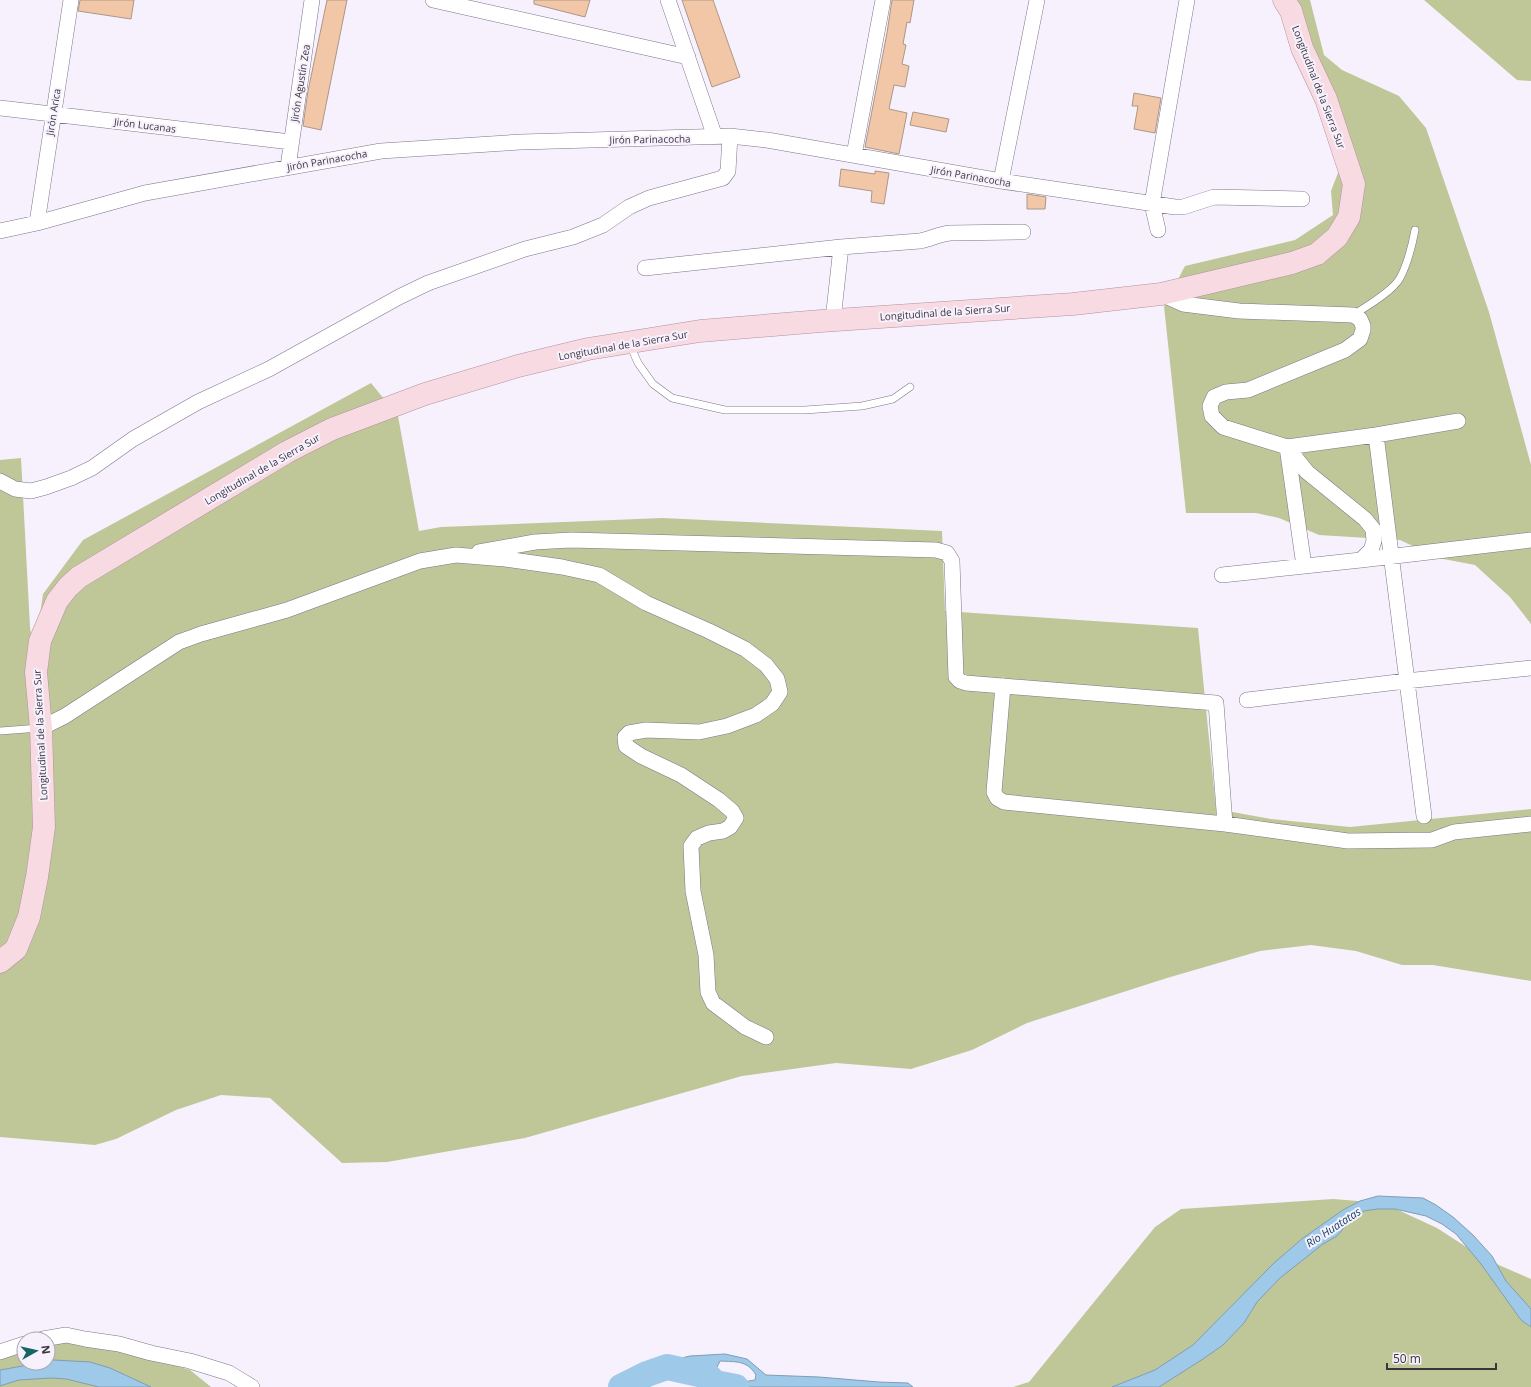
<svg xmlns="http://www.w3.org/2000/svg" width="1531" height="1387" font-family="'Open Sans',sans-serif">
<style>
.forest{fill:#bfc798}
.water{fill:#9fc9e8;stroke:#809db5;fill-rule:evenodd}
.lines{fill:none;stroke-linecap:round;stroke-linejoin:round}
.river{stroke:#9fc9e8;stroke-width:26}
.building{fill:#f1c7a8;stroke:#ab9788}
.lane-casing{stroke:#7d7488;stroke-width:8}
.street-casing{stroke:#7d7488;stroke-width:16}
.primary-casing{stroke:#b2919b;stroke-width:23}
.lane{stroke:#fff;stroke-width:7}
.street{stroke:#fff;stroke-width:15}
.primary{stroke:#f8dae2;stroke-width:22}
.labels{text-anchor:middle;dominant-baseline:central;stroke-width:4;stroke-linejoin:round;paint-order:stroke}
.street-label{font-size:10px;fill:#39353d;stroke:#f7f1fe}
.water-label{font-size:11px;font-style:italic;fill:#114463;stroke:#f7f1fe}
</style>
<rect width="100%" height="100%" fill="#f7f1fe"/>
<!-- forest -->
<path class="forest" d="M1292,0h18l14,55 18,15 57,26 27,32 63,184 42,153v159l-21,-27 -35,-32 -37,-7 -38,-18 -81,-5 -40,-17 -23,-5h-70l-22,-207 21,-40 110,-26 38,-25 -2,-24 17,-44z
M1424,0h107v81l-14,-1z
M371,383l27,33 21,115 22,-4 221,-9 280,13 3,80 253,17 18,181 55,10 79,8 181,-18v172l-98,-16h-31l-46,-14 -45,-6 -51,6 -93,27 -140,45 -55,27 -61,19 -75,-6 -94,13 -217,62 -138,24 -45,1 -72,-65 -49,-3 -45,15 -60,29 -21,6 -95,-8v-677l21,-2 9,169 4,29 9,-62 40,-54z
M1333,1199l50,4 54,25 48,31 46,20v108h-518l16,-5 126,-155 26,-18z
M56,1340l68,10 66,20 21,17h-211v-32l24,-6v14h24v-20z"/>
<!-- water -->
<path class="water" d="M1378,1196l45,2 13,7 17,12 20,18 19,21 14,25 25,28v18l-10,-7 -40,-56 -25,-30 -14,-10 -16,-8 -31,-7h-18l-13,2 -15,11 -12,14 -14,8 -43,34 -23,24 -13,21 -21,22 -20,14 -44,28h-47l43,-17 38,-25 81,-82 29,-25 40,-28 17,-9z
M725,1354l22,5 19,16 53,2 60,5 29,1 5,4h-207l-2,-15 -5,-3 -21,3 -28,8 -11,7h-30l22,-17h10l11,-5 38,-9zM720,1361c16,1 27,-1 36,14l-1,5 -24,4 -7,-2 -8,-13z
M54,1360l36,2 20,6 41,19h-52l-33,-8 -15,-1 -32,2 -19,6v-16l39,-7h9v-2z"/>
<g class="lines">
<!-- river -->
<path class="river" d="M621,1387l26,-13 20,-7 41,9 7,7 21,4"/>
</g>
<!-- building -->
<path class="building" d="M80,0h54l-3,19 -53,-8z
M327,0h20l-26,130 -18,-4 5,-35z
M534,0h56l-5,17 -51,-13z
M682,0h31l27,77 -28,10z
M892,0h22l-4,23 -3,-1 -4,22 3,1 -4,19 7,2 -4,21 -11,-2 -5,24 18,4 -8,41 -34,-7 22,-114z
M1134,93l27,5 -6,35 -21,-4 4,-23h-6z
M913,112l36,7 -3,13 -36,-7z
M841,169l34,5v-3l14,2 -5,31 -13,-2 1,-11 -33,-5z
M1027,194l19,3 -1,12h-18z"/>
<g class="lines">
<!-- lane casing -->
<g class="lane-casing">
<path id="lane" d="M1353,315c13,-8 40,-24 47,-37 8,-15 12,-32 15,-48
M630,345l8,18 15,21 19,14 53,12h80l57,-4 31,-7 17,-12
M0,731l40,-3"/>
</g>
<!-- street casing -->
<g class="street-casing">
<path id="street" d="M433,0l255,57
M668,0l47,137
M0,108l291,34
M854,155l29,-155
M288,167l24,-167
M1001,181l36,-181
M37,223l34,-223
M1158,230l-6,-26 35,-204
M0,231l37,-8 108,-30 236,-42 140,-9 209,-6 37,4 234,41 174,26h8l31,-10 88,2
M645,268l196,-21 79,-6c11,-2 19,-7 30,-8l73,-1
M1161,294l22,10 56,7 114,4 7,4 3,7v4l-3,9 -15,11 -97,40 -22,2 -12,5 -4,9 2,10 11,11 64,20 20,25 58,47 8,10 1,12 -3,9 -10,10 -139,15
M833,320l8,-73
M1376,435l48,381
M0,481l15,8 16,2 15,-4 25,-9 21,-10 41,-29 65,-37 71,-33 130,-72 29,-14 97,-34 48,-12 30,-12 26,-18 20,-9 74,-20 5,-7 2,-35
M479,552l56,-10 36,-2 365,10 11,3 5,8 4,116 4,4 6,2 250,20 9,121
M1361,560l170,-20
M1304,566l-17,-119 89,-12 82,-14
M1003,686l-9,106 3,6 7,4 221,22 123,17 84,-1 22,-8 77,-8
M1247,700l159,-19 125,-13
M41,728l24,-12 114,-74 22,-8 86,-24 133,-49 36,-6 49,4 57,8 37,8 47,28 63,28 36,18 21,16 11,14 3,13 -8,12 -16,11 -29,11 -28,6 -53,-2 -17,3 -4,4 1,9 15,10 40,19 38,25 13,11 4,7 -6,9 -7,4 -14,2 -12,5 -6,8 2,45 13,64 2,37 5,11 32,24 21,10
M43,1339l23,-4 19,4 34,5 32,9 39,8 39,12 23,14
M0,1352l24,-8"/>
</g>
<!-- primary casing -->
<g class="primary-casing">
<path id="primary" d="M0,962l16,-13 13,-32 8,-40 7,-50 -3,-99 -5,-56 4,-31 17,-40 11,-14 11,-10 208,-125 45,-23 93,-35 93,-28 70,-17 112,-18 121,-10 252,-17 88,-10 131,-31 25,-9 20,-17 12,-20 5,-33 -28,-85 -24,-51 -11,-37 -7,-11"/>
</g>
<!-- lane -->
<use href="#lane" class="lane"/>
<!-- street -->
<use href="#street" class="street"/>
<!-- primary -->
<use href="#primary" class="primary"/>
</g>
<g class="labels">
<!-- street labels -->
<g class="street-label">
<text transform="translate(300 83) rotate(-81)">Jirón Agustín Zea</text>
<text transform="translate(1319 87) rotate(69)">Longitudinal de la Sierra Sur</text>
<text transform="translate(53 112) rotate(-81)">Jirón Arica</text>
<text transform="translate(145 125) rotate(7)">Jirón Lucanas</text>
<text transform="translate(650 139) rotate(-1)">Jirón Parinacocha</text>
<text transform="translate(327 160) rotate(-10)">Jirón Parinacocha</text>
<text transform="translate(971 176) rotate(10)">Jirón Parinacocha</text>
<text transform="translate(945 312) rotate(-4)">Longitudinal de la Sierra Sur</text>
<text transform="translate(623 345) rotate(-10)">Longitudinal de la Sierra Sur</text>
<text transform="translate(262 469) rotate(-30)">Longitudinal de la Sierra Sur</text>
<text transform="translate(40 735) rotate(-93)">Longitudinal de la Sierra Sur</text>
</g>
<!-- water labels -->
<g class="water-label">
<text transform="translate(1333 1227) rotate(-33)">Rio Huatatas</text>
</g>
</g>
<!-- north arrow -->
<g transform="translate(36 1351) rotate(82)"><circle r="19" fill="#f7f1fe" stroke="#aba6b1"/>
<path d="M0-3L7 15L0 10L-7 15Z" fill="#166565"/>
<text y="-6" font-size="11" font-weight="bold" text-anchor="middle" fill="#39353d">N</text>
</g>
<!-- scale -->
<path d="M1387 1363v6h109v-6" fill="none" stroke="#39353d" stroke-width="2"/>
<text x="1393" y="1363" font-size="12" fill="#39353d" stroke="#f7f1fe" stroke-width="3" paint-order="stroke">50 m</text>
</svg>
